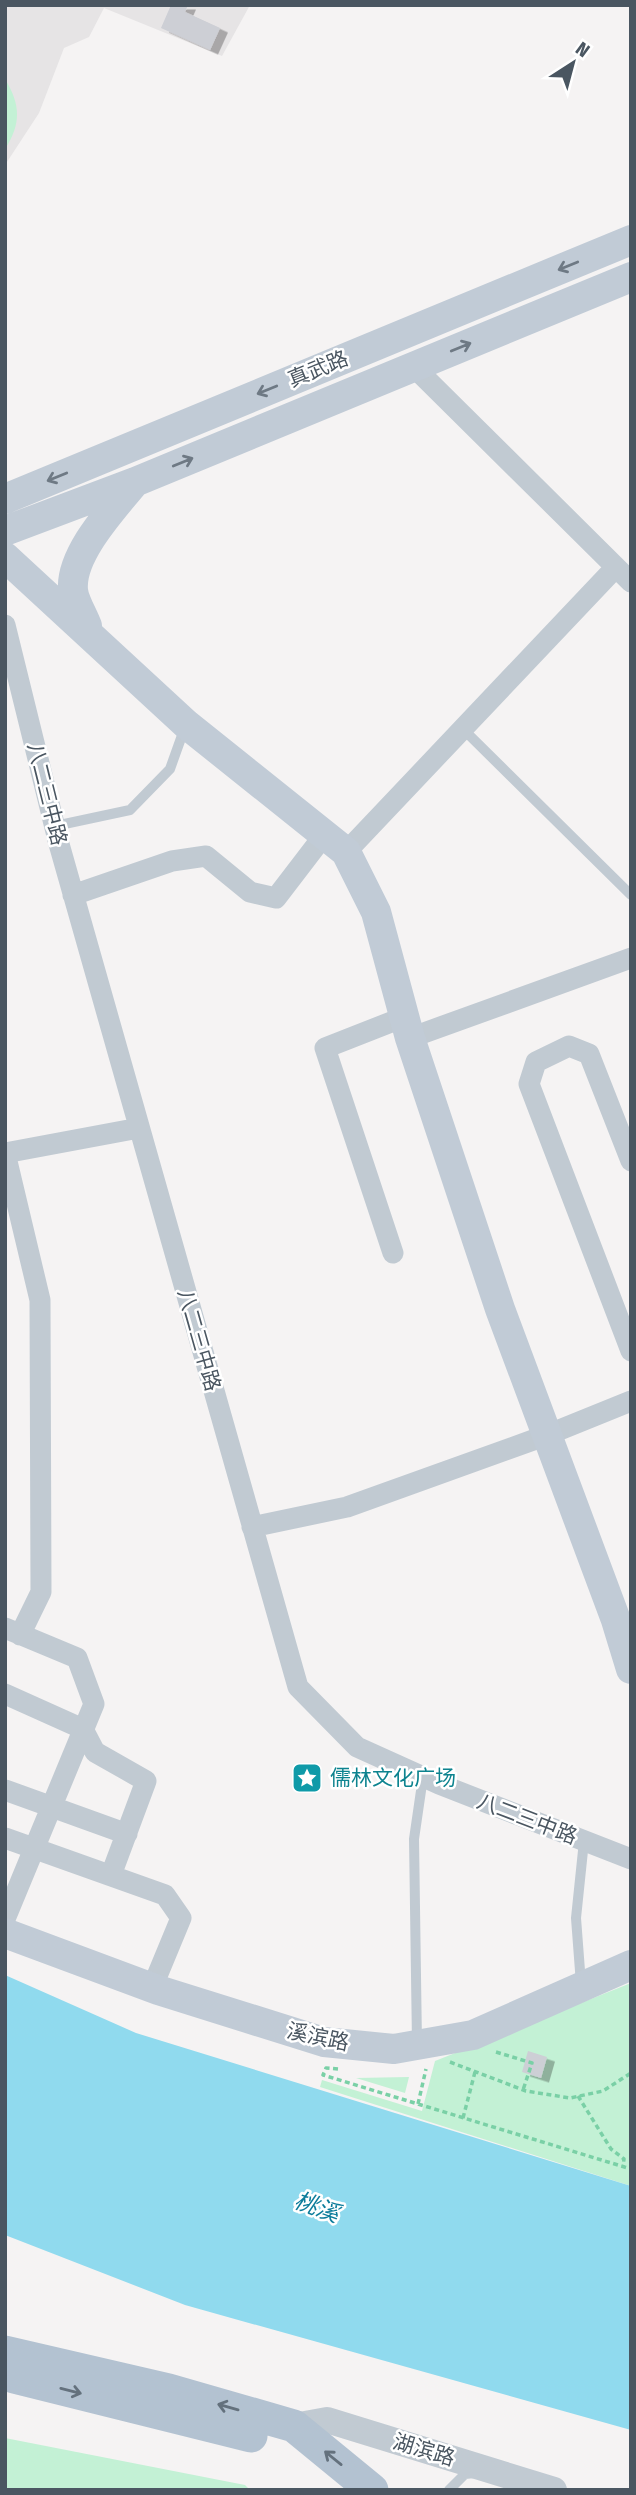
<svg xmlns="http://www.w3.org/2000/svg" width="636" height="2495" font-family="'Fira Sans Condensed','Noto Sans SC',sans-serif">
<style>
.education{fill:#e6e4e5}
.green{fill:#c3f1d5}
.water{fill:#90daee}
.building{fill:#cdcfd5;filter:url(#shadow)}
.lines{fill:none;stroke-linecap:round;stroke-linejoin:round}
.path{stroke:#7ad0a6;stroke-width:3.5;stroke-dasharray:5 3.5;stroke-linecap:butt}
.service{stroke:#c1cad2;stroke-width:10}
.minor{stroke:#c1cad2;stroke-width:21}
.tertiary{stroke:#c1cad2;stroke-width:26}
.secondary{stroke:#c1cbd6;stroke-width:30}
.primary{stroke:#b3c2d1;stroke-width:33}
.oneway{stroke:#6e7984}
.oneway2{stroke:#64717d}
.labels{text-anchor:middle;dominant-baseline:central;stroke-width:5;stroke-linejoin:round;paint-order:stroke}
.street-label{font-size:21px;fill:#4a5661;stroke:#fff}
.culture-label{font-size:21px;fill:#0d838f;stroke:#fff;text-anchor:start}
.water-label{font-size:23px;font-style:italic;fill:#0c7c9b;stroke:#fff}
</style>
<defs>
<filter id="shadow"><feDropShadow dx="8" dy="4.5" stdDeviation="0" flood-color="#0004"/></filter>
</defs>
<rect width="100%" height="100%" fill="#f5f3f3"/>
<!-- education -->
<path class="education" d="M5,5h245l-28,51 -118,-48 -15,29 -25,11 -25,65 -34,52z"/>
<!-- green -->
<path class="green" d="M5,79c16,26 16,45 0,70z
M631,1983v203l-311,-99 2,-7 100,31 13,-50z
M409,2077l-4,16 -49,-15z
M5,2438l240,47 5,5h-245z"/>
<!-- water -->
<path class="water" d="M5,1975l131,58 495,153v244l-446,-125 -180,-70z"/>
<!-- building -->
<path class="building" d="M171,5h17l-3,7 35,16 -10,22 -49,-22z
M528,2051l19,6 -6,21 -19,-6z"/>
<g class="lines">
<!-- path -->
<path class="path" d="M496,2052l36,11 -9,27
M450,2062l76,29 44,7 33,-7 28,-18
M338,2069l-12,-1 -3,7 308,94
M578,2096l33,53 13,10 -1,8
M418,2104l8,-35
M463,2118l12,-46"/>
<!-- service -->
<path class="service" d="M463,729l168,166
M55,826l75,-16 40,-41 15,-42
M581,1984l-5,-66 8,-77
M417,2043l-3,-204 9,-62
M449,2490l16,-16 10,-1"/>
<!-- minor -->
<path class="minor" d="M414,367l217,215
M5,625l54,219 239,843 59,60 82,37 192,75
M346,852l270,-285
M73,895l99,-34 34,-5 44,36 26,6 49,-64
M410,1038l221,-80
M5,1153l35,147 1,292 -21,43
M5,1153l134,-25
M631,1161l-42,-107 -20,-8 -33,16 -7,22 102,267
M393,1253l-68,-205 79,-31
M252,1527l95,-20 200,-72 84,-34
M5,1628l72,30 17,46 -89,215
M5,1694l78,35 12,23 51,29 -35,94
M5,1790l122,44
M5,1838l160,57 16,23 -29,70"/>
<!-- tertiary -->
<path class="tertiary" d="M294,2426l33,-6 227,70"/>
<!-- secondary -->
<path class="secondary" d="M5,499l626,-259
M5,531l130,-49 496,-205
M5,557l181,167 160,128 30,60 34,126 90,271 116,311 15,49
M87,626c-4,-11 -13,-25 -14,-36 -3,-36 40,-81 61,-107
M5,1933l153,57 166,52 70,7 79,-14 158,-70"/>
<!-- primary -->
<path class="primary" d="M5,2352l164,38 125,36 78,64
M14,2377l237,59"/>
</g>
<!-- one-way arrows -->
<defs><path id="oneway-shaft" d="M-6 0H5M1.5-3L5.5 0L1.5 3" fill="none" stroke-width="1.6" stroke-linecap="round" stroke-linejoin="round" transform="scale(1.75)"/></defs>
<g class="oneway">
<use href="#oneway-shaft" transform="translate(568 266) rotate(158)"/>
<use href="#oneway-shaft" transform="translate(461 347) rotate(-22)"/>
<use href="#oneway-shaft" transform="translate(267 390) rotate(158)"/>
<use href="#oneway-shaft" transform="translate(183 462) rotate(-22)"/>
<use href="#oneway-shaft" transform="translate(57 477) rotate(158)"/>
</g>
<g class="oneway2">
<use href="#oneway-shaft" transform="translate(71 2391) rotate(14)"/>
<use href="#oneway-shaft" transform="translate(228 2407) rotate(-164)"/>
<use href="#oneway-shaft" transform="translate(333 2458) rotate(-141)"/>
</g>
<!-- icons -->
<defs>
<g id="sight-square" transform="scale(1.575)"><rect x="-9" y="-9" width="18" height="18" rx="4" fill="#0f9aa8" stroke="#fff"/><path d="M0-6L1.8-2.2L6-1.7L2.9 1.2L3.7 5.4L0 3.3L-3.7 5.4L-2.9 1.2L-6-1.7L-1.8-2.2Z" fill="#fff"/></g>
</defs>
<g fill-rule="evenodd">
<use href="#sight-square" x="307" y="1778"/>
</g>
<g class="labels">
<!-- street labels -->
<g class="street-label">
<text transform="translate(318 369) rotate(-22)">真武路</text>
<text transform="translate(47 794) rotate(76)">八二三中路</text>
<text transform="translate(199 1340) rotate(74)">八二三中路</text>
<text transform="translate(527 1819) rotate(21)">八二三中路</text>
<text transform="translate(318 2037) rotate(12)">溪滨路</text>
<text transform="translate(424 2450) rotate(17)">湖滨路</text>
</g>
<!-- culture labels -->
<g class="culture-label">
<text x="330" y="1778">儒林文化广场</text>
</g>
<!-- water labels -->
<g class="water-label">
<text transform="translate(317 2207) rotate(20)">桃溪</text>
</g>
</g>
<!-- border -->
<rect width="636" height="2495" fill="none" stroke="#4a5661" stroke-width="14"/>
<!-- north arrow -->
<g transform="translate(573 63) rotate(36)" stroke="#ffffff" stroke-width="5" paint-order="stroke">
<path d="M0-5L12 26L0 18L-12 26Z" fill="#4a5661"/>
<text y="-10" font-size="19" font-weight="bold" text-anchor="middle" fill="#4a5661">N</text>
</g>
</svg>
